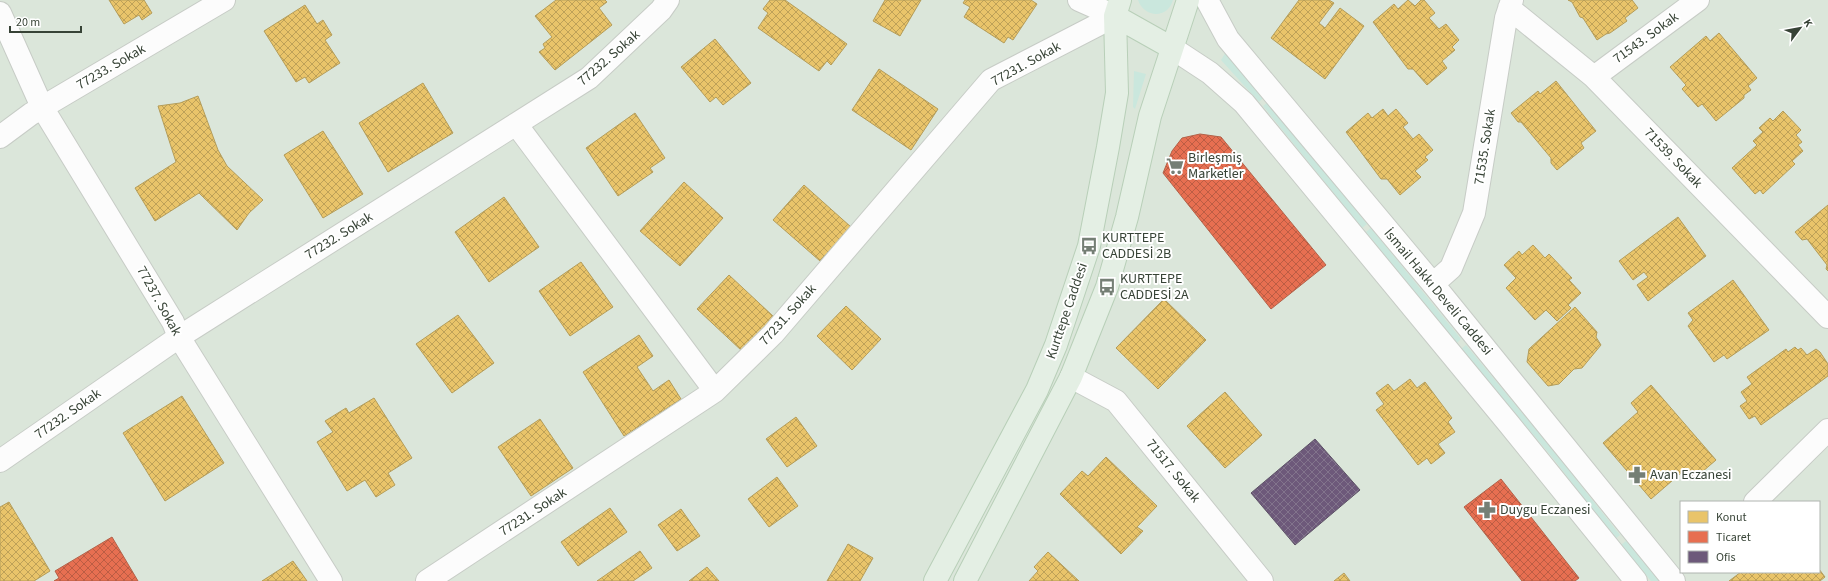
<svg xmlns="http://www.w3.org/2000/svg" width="1828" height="581" font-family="'Source Sans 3',sans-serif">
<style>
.residential{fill:#dbe6da;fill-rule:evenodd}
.grass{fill:#cae7dd}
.homes{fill:url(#homes-cross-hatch);stroke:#b49d5a}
.shops{fill:url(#shops-cross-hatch);stroke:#b26249}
.offices{fill:url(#offices-cross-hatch);stroke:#5d5266}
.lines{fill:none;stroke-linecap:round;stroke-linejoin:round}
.minor-casing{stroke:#c7ccc6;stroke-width:24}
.major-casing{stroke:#b8cfb8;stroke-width:24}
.minor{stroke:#fcfcfc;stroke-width:22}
.major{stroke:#e4efe4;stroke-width:22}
.labels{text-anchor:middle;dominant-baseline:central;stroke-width:4;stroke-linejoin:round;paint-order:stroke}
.street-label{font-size:14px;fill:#374336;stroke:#fff}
.poi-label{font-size:14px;fill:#374336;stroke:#fff;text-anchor:start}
</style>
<defs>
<pattern id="homes-cross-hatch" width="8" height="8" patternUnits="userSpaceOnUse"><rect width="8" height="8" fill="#e9c46a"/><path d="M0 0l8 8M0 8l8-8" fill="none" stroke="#bea158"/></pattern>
<pattern id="shops-cross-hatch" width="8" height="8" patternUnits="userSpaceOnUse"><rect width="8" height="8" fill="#e76f51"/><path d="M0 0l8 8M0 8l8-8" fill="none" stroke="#bc5d44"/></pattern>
<pattern id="offices-cross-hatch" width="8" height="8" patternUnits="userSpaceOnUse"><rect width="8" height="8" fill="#6d597a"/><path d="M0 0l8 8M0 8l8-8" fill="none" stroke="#82748c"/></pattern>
</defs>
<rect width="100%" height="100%" fill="#e9eee9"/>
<!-- residential -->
<path class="residential" d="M0,0h1828v581h-1828zM1681,502h138v70h-138z"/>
<!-- grass -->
<path class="grass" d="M1138,0h35c-5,19 -29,18 -35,0z
M1226,52l38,45 -5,5 -38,-42z
M1134,71l12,3 -11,35 -2,-2z
M1268,102l99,122 -5,4 -99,-122z
M1371,228l90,111 -5,5 -90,-112z
M1466,345l90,109 64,81 -5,4 -63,-82 -91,-108z
M1626,541l33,40h-8l-30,-36z"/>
<!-- homes -->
<path class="homes" d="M109,0h35l8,13 -10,7 -3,-5 -15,9z
M556,0h49l2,2 -8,6 13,17 -57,45 -16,-18 6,-4 -2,-4 9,-7 -17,-21z
M770,0h15l62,44 -16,21 -4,-4 -8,10 -61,-43 10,-15 -5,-4z
M885,0h36l-21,36 -27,-15z
M965,0h66l6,4 -24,36 -5,-3 -4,6 -40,-26 6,-10 -7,-4z
M1299,0h30l5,3 -15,20 6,5 15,-20 24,18 -39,53 -54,-41z
M1408,0l7,6 6,-6h3l11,13 -6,5 10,11 7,-5 13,16 -7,7 3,3 -13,11 5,7 -20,17 -14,-16h-5l-35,-47 21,-18 4,5z
M1568,0h64l6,8 -13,10 2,3 -17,12 -4,1 -9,6 -14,-22 -3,-1 -8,-15z
M305,5l12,19 6,-4 9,15 -7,5 15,23 -31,20 -4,-6 -9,5 -32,-51z
M1719,33l38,45 -9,8 3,4 -7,5v3l-28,23 -14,-17 -4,3 -16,-18 4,-4 -16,-18 36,-31 4,5z
M715,39l36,44 -28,22 -7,-8 -6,5 -29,-35z
M879,69l59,40 -27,41 -59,-40z
M1556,81l40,50 -15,12 3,5 -27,22 -6,-7v-5l-30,-36h-3l-7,-9 27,-22 2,3z
M423,83l30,50 -65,39 -29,-49z
M198,96l20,54 9,16 36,34 -14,13 -12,17 -38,-37 -44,28 -20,-33 41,-26 -18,-56 22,-3z
M1383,109l5,7 8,-7 12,14 -5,4 10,12 6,-5 14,16 -8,7 3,3 -13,11 6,6 -21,18 -13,-16h-6l-35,-47 22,-19 4,5z
M1783,111l18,19 -5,5 6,7 -4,3 5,6 -11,10 3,3 -32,30 -3,-4 -5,4 -23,-26 25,-23 -4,-4 10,-9 -4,-4 11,-10 3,3z
M635,113l30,45 -15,10 3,4 -35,24 -32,-48z
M323,131l40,63 -40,24 -39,-63z
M1218,168l8,10 6,-5 4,4 6,-5 14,18 -8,7 14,18 7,-5 18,22 -13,9 10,12 -15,13 -12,-14 -15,11 -44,-56 12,-10 -11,-14z
M684,182l39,36 -43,48 -40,-35z
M804,185l47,42 -31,34 -47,-41z
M504,197l35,50 -50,35 -34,-50z
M1828,205v66l-2,-2 1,-4 -20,-26 -5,1 -7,-8z
M1678,217l28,39 -58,45 -11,-16 11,-8 -4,-5 -11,8 -14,-19z
M1533,245l12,13 4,-4 23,24 -3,2 12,13 -13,12 3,3 -14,13 -11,-11 -11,10 -29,-32 10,-10 -12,-13 15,-14 3,4z
M581,262l32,45 -43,29 -31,-45z
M729,275l45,42 -32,34 -45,-42z
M1733,280l36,50 -42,29 -3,-4 -10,7 -26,-36 5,-6 -5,-7z
M1164,299l42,41 -48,49 -42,-41z
M846,306l35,33 -29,31 -35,-34z
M1575,307l22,25 -1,5 5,8 -19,23 -8,1 -15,15 -11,2 -21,-24 2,-13z
M458,315l36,48 -42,30 -36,-49z
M639,335l14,21 -16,11 16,24 16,-11 12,19 -57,37 -41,-64z
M1795,347l3,3 3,-2 6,7 9,-6 4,3 8,12v12l-67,49 -6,-9 -6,3 -9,-13 7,-5 -6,-9 11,-8 -5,-7 39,-28 2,3z
M1410,379l7,9 8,-6 27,36 -4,4 7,10 -17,12 7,9 -14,11 -4,-6 -9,7 -42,-55 8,-6 -8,-11 12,-9 6,7z
M1651,385l65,75 -21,18 -8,-10 -36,31 -48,-56 35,-31 -7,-9z
M1225,392l37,43 -37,33 -38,-42z
M182,396l42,67 -59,38 -42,-68z
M374,398l38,60 -24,15 7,12 -19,12 -11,-17 -18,11 -30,-49 16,-10 -8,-11 21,-13 3,5z
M796,417l21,29 -30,21 -21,-28z
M540,419l33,49 -42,28 -33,-49z
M1106,457l51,49 -20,21 6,4 -22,23 -61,-60 22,-23 6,5z
M777,477l21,29 -29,21 -21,-28z
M9,502l41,69 -16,10h-34v-74z
M610,508l17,24 -49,34 -17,-24z
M681,509l19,27 -23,15 -19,-26z
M848,544l25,14 -13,23h-33z
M640,551l12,17 -19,13h-36z
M1048,552l31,29h-50l9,-10 -4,-4z
M293,561l14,20h-45z
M707,567l12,14h-30z
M1819,569l6,8 -5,4h-91l12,-9h78z
M1344,573l6,8h-16z"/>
<!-- shops -->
<path class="shops" d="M1200,134l21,3 105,128 -55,44 -108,-136 9,-22 10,-13z
M1501,479l78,99 -4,3h-53l-58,-74z
M112,537l26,44h-84l5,-3 -4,-7z"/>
<!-- offices -->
<path class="offices" d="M1315,439l45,51 -65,55 -44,-52z"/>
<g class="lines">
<!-- minor casing -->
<g class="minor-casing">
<path id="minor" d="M1079,0l36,16
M1207,0l21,39 205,245 241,297
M1509,8l85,69 234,240
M0,13l42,94 131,215 6,15 152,244
M1172,48l38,25 34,30 265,321 127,157
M1594,77l104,-77
M516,124l199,267
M0,137l31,-23 193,-114
M1433,284l18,-16 23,-55 32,-195 6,-18
M1071,377l45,24 146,180
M0,461l179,-124 410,-259 72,-68 7,-10
M1755,502l73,-72
M427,581l288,-190 58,-57 218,-254 124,-64"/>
</g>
<!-- major casing -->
<g class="major-casing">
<path id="major" d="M1115,16l57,32
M935,581l102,-191 19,-45 33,-99 19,-99 9,-54 -2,-77 5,-16
M965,581l106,-204 36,-90 20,-70 23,-101 38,-116"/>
</g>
<!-- minor -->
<use href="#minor" class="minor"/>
<!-- major -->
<use href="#major" class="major"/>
</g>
<!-- icons -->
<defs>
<g id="supermarket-bare" transform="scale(1.38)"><path d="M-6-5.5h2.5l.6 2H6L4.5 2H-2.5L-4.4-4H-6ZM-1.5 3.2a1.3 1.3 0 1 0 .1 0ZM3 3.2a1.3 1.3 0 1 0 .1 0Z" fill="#757f75" stroke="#fff" stroke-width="2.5" paint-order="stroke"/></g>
<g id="bus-bare" transform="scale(1.38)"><path d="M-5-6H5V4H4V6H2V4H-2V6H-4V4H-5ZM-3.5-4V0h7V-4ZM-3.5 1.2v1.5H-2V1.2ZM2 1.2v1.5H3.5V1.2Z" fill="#757f75" stroke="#fff" stroke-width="2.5" paint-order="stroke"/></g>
<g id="pharmacy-bare" transform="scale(1.38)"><path d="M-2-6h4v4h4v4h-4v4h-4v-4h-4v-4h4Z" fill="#757f75" stroke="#fff" stroke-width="2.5" paint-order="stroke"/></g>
</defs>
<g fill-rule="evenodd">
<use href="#supermarket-bare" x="1175" y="166"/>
<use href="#bus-bare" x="1089" y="246"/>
<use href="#bus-bare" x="1107" y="287"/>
<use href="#pharmacy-bare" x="1637" y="475"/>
<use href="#pharmacy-bare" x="1487" y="510"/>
</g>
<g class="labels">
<!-- street labels -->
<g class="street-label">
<text transform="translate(1646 38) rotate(-36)">71543. Sokak</text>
<text transform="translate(609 58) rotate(-41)">77232. Sokak</text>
<text transform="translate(1026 64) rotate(-29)">77231. Sokak</text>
<text transform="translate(111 67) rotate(-30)">77233. Sokak</text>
<text transform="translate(1485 147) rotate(-81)">71535. Sokak</text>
<text transform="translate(1673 158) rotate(46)">71539. Sokak</text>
<text transform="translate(339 236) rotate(-32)">77232. Sokak</text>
<text transform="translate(1438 292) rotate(50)">İsmail Hakkı Develi Caddesi</text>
<text transform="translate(159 301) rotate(61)">77237. Sokak</text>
<text transform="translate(1067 311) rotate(-71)">Kurttepe Caddesi</text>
<text transform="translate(788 315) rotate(-48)">77231. Sokak</text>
<text transform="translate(68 414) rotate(-35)">77232. Sokak</text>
<text transform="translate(1173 471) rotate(51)">71517. Sokak</text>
<text transform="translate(533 512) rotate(-33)">77231. Sokak</text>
</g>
<!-- poi labels -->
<g class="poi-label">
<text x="1188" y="158">Birleşmiş<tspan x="1188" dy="16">Marketler</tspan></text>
<text x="1102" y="238">KURTTEPE<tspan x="1102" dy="16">CADDESİ 2B</tspan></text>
<text x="1120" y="279">KURTTEPE<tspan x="1120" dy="16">CADDESİ 2A</tspan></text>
<text x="1650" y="475">Avan Eczanesi</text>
<text x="1500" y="510">Duygu Eczanesi</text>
</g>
</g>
<!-- legend -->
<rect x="1680" y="501" width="140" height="72" fill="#ffffff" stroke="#afb4af"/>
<rect x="1688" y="511" width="20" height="12" fill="#e9c46a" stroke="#afb4af"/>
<text x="1716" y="521" font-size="12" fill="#374336">Konut</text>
<rect x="1688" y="531" width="20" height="12" fill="#e76f51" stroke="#afb4af"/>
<text x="1716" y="541" font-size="12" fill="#374336">Ticaret</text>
<rect x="1688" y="551" width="20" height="12" fill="#6d597a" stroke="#afb4af"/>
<text x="1716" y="561" font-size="12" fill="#374336">Ofis</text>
<!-- north arrow -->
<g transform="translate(1800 28) rotate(58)" stroke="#ffffff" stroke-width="3" paint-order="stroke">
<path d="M0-3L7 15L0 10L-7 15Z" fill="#374336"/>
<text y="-6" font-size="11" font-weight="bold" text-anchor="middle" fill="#374336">K</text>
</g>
<!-- scale -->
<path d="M10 26v6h71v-6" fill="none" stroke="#374336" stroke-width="2"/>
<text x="16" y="26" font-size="12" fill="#374336" stroke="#ffffff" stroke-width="3" paint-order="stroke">20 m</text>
</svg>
